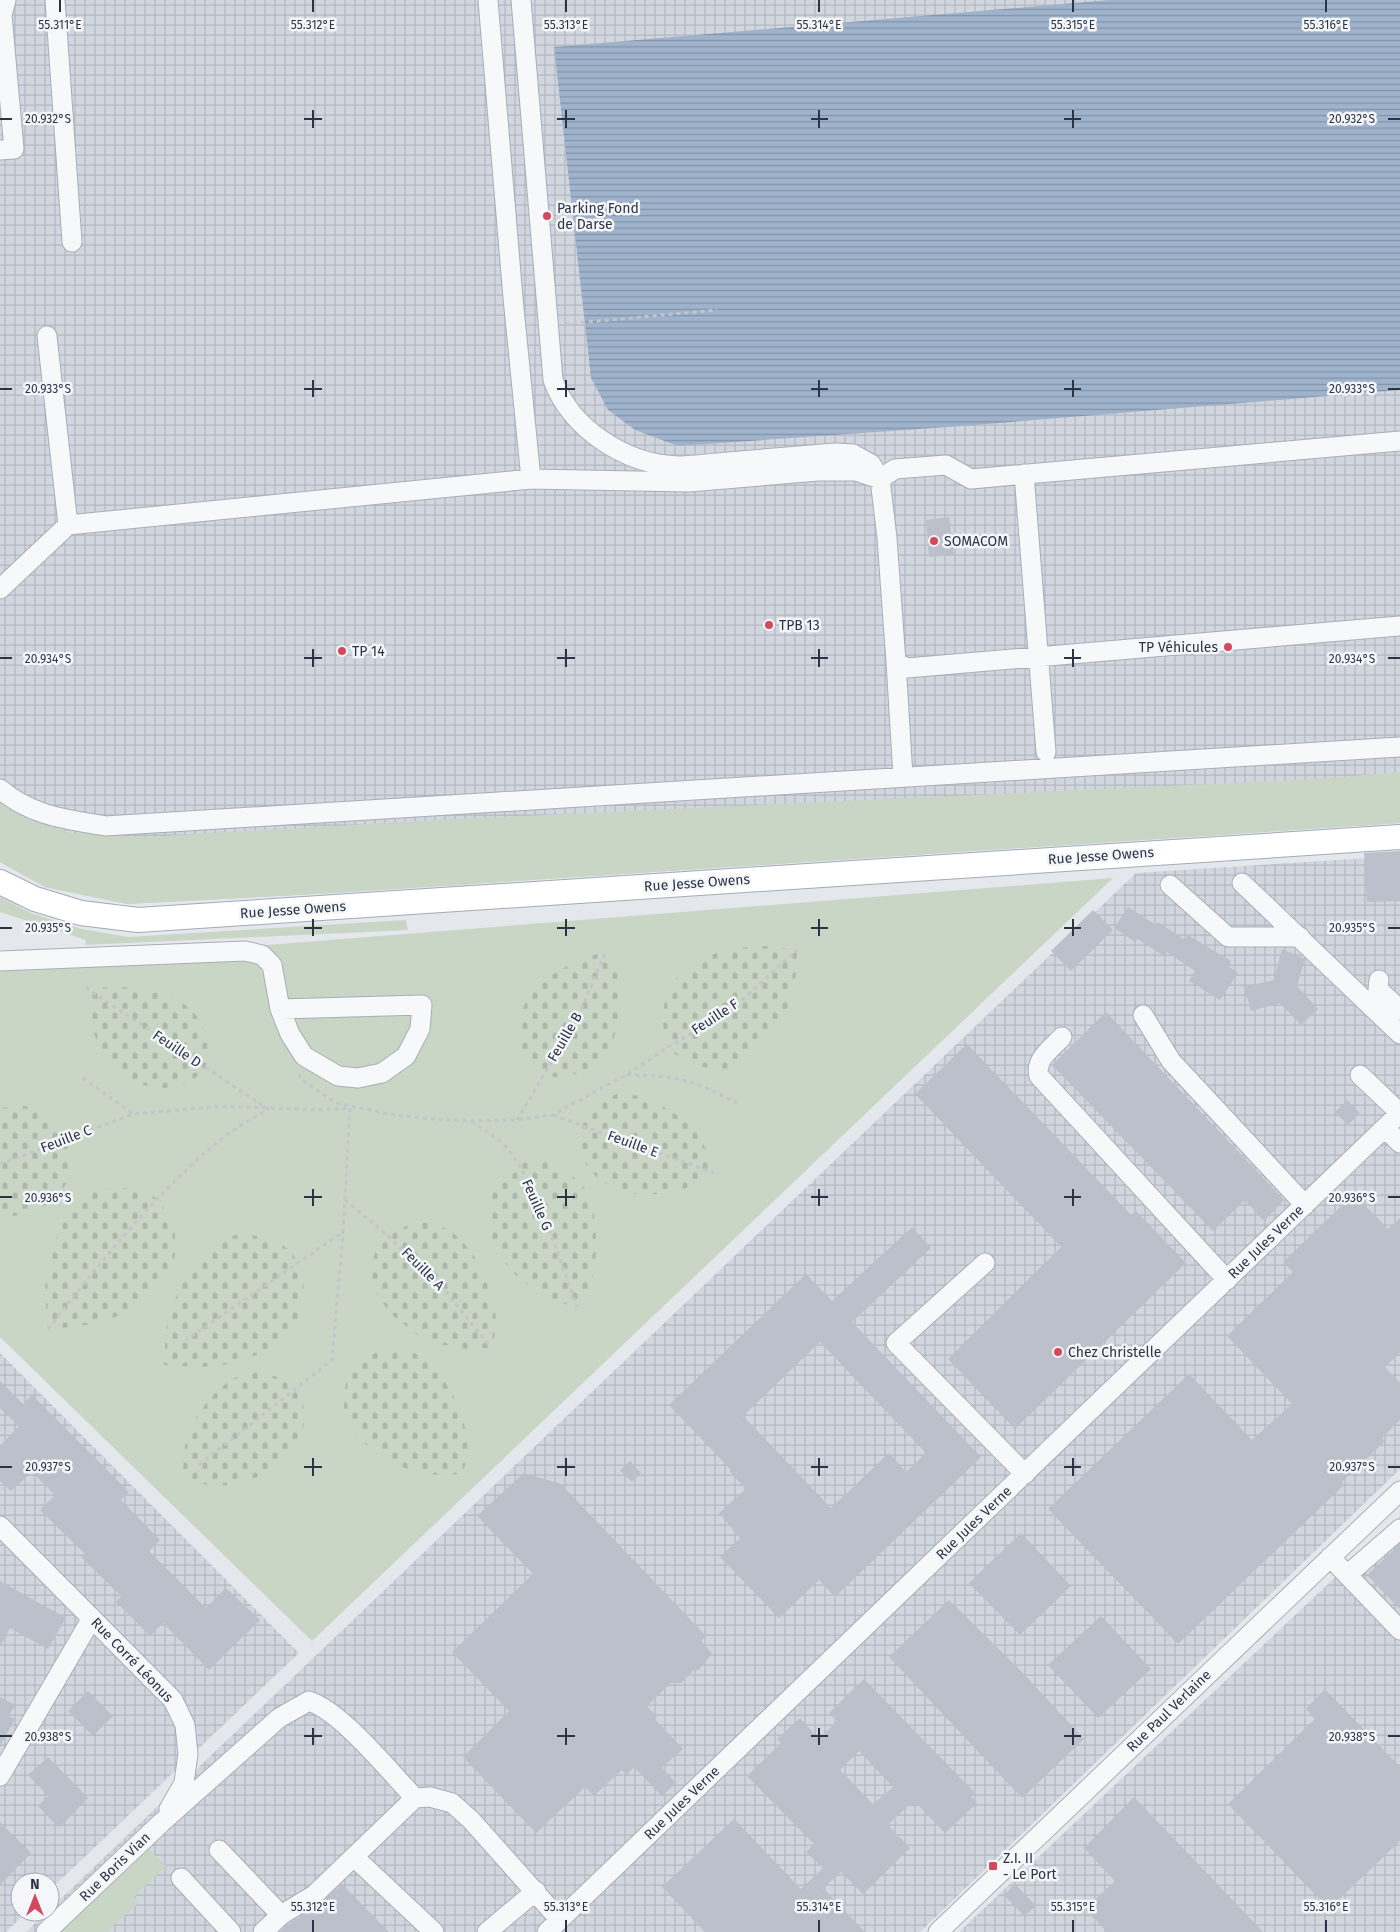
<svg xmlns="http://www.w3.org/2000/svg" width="1400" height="1932" font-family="'Fira Sans',sans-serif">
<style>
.industrial{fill:url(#industrial-grid)}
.green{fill:#c9d6c5}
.cemetery{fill:url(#cemetery-stones)}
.water{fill:url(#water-rules)}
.building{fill:#bbc0ca;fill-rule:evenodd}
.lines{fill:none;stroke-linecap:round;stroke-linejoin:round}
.minor-casing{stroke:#a9aeb7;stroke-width:21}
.major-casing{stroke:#a3abb8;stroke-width:26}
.path{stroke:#c2c5cb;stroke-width:3;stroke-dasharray:4 4;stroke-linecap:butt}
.minor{stroke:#f7f8fa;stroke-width:19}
.major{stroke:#fff;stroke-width:24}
.ticks{fill:none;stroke:#2b3445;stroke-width:2}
.poi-dot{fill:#d1495b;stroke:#f4f6f9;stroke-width:2}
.labels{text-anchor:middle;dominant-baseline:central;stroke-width:5;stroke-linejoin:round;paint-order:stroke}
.poi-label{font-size:14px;fill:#2b3445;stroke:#f4f6f9;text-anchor:start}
.street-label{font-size:14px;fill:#2b3445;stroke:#f4f6f9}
.ticks-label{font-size:12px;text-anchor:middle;fill:#2b3445;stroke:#f4f6f9;stroke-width:5;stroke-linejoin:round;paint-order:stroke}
</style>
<defs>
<pattern id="industrial-grid" width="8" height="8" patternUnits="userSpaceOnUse" patternTransform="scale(1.25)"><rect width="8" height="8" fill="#d2d6de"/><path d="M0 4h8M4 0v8" fill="none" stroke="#b4b8c0"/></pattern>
<pattern id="cemetery-stones" width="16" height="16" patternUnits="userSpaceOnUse" patternTransform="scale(1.25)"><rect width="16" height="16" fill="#c9d6c5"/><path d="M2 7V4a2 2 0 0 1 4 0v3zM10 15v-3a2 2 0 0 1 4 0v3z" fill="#adb8ab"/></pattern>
<pattern id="water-rules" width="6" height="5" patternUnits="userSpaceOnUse" patternTransform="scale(1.25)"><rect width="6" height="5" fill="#9fb4cc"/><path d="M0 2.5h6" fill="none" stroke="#8293a7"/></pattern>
</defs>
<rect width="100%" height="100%" fill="#e4e7ec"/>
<!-- industrial -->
<path class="industrial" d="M0,0h1400v823l-1066,70 -207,11 -82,-17 -45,-25z
M1400,856v613l-480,463h-894l21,-20h3v-3l1086,-1036z
M0,1353l299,300 -249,237v-8h-30v30h7l-21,20h-6z
M1400,1516v416h-441z"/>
<!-- green -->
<path class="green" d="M1400,772v51l-1066,70 -207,11 -82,-17 -45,-25v-61l27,18 44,14 75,4 291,-17 880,-41z
M1113,878l-801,763 -312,-304v-371z
M0,897l31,16 51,16 46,8 278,-17 2,10 -323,15 1,-5 -86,-28z
M146,1847l20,19 -32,31 5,5 -32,30h-50z"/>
<!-- cemetery -->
<path class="cemetery" d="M768,946l29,4c-1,44 -6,68 -40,98 -8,6 -18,17 -28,20 -8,2 -22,0 -30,-2 -5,-2 -10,-2 -14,-5 -28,-14 -27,-59 -10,-81 10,-12 29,-23 44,-28 16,-5 33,-5 49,-6z
M606,951c16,25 18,51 10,80 -6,21 -15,36 -38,42 -11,3 -22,6 -34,2 -4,-1 -8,-6 -11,-9 -18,-16 -19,-41 -8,-62 16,-30 52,-44 81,-53z
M124,987c38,5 77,12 83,56 1,9 2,19 -3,26 -6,8 -13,12 -22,15 -39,15 -74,-15 -88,-51 -6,-13 -5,-31 -8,-45z
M617,1094l28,2 29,17 20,16 12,20 8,24c-33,26 -95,32 -124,-3 -10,-11 -9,-31 -9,-45l19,-24z
M25,1106c6,2 13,3 18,6 11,7 22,21 26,33 13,45 -28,72 -69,72v-109z
M544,1161c15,6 28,12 39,25 17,20 16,82 5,105 -2,6 -7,11 -11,16l-19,-5 -28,-15 -20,-17 -18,-29 -5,-26 2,-22 13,-21 15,-9z
M117,1187c14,2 28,3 39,11 4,3 7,9 9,13 20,30 11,65 -17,87 -32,25 -61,28 -100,31 -1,-11 -2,-23 -3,-34 0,-31 17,-92 49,-104 7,-2 15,-3 23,-4z
M413,1223c7,0 16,-1 23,1 35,11 61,66 60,101 0,7 -3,16 -5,23l-25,1 -27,-5 -23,-10 -25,-20 -18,-25 -1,-23 4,-19 11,-12z
M253,1235c14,4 28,7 38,17 4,4 6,12 8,17 14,31 -3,64 -31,80 -35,20 -66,19 -104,16 1,-11 1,-23 2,-35 5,-30 31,-87 64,-94 7,-2 16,-1 23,-1z
M384,1349c7,0 17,-1 23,1 35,11 62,66 61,101 -1,8 -4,16 -5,23l-26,1 -27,-5 -22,-9 -26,-20 -18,-25v-23l4,-20 11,-12z
M253,1372c13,2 29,4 39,13 22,22 12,57 -8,76 -14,12 -37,22 -56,24 -14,2 -32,-3 -46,-4l3,-35 12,-30 13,-18 21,-19z"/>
<!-- water -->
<path class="water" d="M1109,0h291v390l-438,36 -284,20 -43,-16 -27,-20 -17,-32 -37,-331z"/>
<!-- building -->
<path class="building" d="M949,517l5,38 -25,2 -3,-37z
M1400,851v50l-33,1 -3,-49z
M1128,907l28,18 2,-3 27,18 3,-5 43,26 -3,5 10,7 -18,27 -31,-19 6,-10 -28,-19 -3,4 -27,-17 -2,3 -21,-14z
M1093,910l20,20 -42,41 -20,-20z
M1282,949l23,10 -8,27 21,23 -17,16 -21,-22 -29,8 -7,-24 30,-7z
M1106,1012l178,188 -20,21 -19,-21 -32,31 -161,-166z
M967,1044l164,171 5,-4 50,52 -171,166 -67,-70 113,-112 -146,-153z
M1347,1100l13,13 -12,12 -13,-13z
M1354,1194l34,35 12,-11v135l-15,14 15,16v37l-18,18 3,3 -43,41 2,3 -166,159 -130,-135 141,-135 63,66 40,-36 -65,-68 66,-64 -10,-10z
M912,1227l19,21 -79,74 129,135 -146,140 -16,-17 -40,38 -59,-61 20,-19 -21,-25 27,-24 -17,-18 2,-1 -62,-65 137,-131 26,27zM820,1342l106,111 -20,19 -17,-19 -58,55 -88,-92z
M0,1381l23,23 9,-9 97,97 -8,8 39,40 -11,11 57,57 20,-20 34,32 -51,50 -46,-47 -13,13 -34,-34 5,-6 -40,-39 4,-3 -45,-44 15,-15 -23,-23 -21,19 -11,-10v-35l19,-20 -19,-18z
M630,1461l11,12 -9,9 -12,-12z
M524,1473l37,11 145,152 -5,5 11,12 -13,17h-5l-13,13h-10l-24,23 10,11 -2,2 28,30 -21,19 14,15 -14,13 -28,-29 -7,8 -5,-5 -28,26 -9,-9 -49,46 -73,-76 46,-46 -57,-59 81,-78 -56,-58z
M1021,1533l50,53 -51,49 -51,-52z
M1400,1544v65l-33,-34z
M0,1581l66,37 -18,31 -38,-21 -10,19z
M949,1600l71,70 64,69 -62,59 -133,-141z
M1101,1616l50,53 -53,49 -50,-53z
M864,1679l111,114 -4,3 6,7 -32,30 -29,-30 -4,4 -2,-3 -22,21 22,23 -47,46 -22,-22 -18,16 42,44h-160l-43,-45 72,-68 67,70 22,-21 -17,-16 8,-8 -67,-68 34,-33 -4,-4 23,-21 19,21 18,-18 -8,-8zM859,1751l34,36 -20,17 -33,-34z
M1325,1689l75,78v74l-71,68 -101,-105 87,-85 -9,-10z
M88,1691l25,25 -20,20 -25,-25z
M0,1697l15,8 -6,11 6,3 -15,27z
M48,1757l40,41 -29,30 -21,-22 10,-10 -20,-21z
M1134,1797l129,135h-156l-22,-23 30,-28 -31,-33z
M0,1822l31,31 -31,32z
M342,1884l47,48h-110l9,-8 15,-9 2,1z
M1015,1884l21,22 -12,10 -20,-21z"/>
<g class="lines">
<!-- minor casing -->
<g class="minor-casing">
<path id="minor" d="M55,0l17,242
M488,0l25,298 18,181 158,3 129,-11h38l24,8 15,-10 51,-4 25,14 429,-38
M521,0l32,380c18,49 73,85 126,86 16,0 33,-3 49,-4 36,-3 72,-6 107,-9l18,1 18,10 9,15 7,59 9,124 11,6 493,-42
M0,150l14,-1 -12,-134 4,-15
M47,336l21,189
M1024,474l22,278
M0,589l68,-64 463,-46
M896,662l7,115
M0,789c32,27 66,30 105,37l1295,-79
M1242,883l158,151
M1170,885l58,52h72
M0,961l245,-10 17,4 10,10 8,44 10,25 14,22 34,20 20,2 24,-5 24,-17 14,-27 2,-24 -142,4
M1379,980l-1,9 22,21
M1143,1015l28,46 134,144
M1062,1037c-10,11 -28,23 -23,39l188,204
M1385,1128l15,15
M985,1263l-89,80 129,131
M0,1526l173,174 12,25 3,29 -4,29 -15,26
M1330,1557l70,73
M1347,1575l53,-46
M0,1776l92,-158
M415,1798l15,-1 22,6 19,17 89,100
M219,1850l62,65
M355,1858l79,74
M181,1878l50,54
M46,1932l115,-109 118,-105 30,-17c33,11 80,70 106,97l-101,97 -33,20 -18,17
M487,1932l49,-41
M547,1932l853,-819 -40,-38
M938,1932l462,-441"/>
</g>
<!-- major casing -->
<g class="major-casing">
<path id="major" d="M0,882l35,17 46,14 57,7 1262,-83"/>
</g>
<!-- path -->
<path class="path" d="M565,324l152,-14
M299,1074l2,5 35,24 48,10 47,6 40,2 45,-1 36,-5 74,-40 44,-29 61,-36 66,-60
M627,1075c49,0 66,5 110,28
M83,1078l49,35
M553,1115l161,58
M517,1120l62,-105 27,-64
M472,1121c9,7 19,13 28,20 33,29 61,123 77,166
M0,1164l133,-50 90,-8 93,4 34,-2 -7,124 -157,108
M345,1200l42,35 56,53 48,60
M48,1329c51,-65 103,-130 166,-184 16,-14 36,-25 54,-36l-182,-121
M199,1465l133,-105 11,-128"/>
<!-- minor -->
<use href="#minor" class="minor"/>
<!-- major -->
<use href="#major" class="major"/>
</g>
<!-- ticks -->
<path class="ticks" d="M60,0v12M313,0v12M566,0v12M819,0v12M1073,0v12M1326,0v12M313,110v18M566,110v18M819,110v18M1073,110v18M0,119h12M304,119h18M557,119h18M811,119h17M1064,119h17M1388,119h12M313,380v17M566,380v17M819,380v17M1073,380v17M0,389h12M304,389h18M557,389h18M811,389h17M1064,389h17M1388,389h12M313,649v18M566,649v18M819,649v18M1073,649v18M0,658h12M304,658h18M557,658h18M811,658h17M1064,658h17M1388,658h12M313,919v17M566,919v17M819,919v17M1073,919v17M0,928h12M304,928h18M557,928h18M811,928h17M1064,928h17M1388,928h12M313,1189v17M566,1189v17M819,1189v17M1073,1189v17M0,1197h12M304,1197h18M557,1197h18M811,1197h17M1064,1197h17M1388,1197h12M313,1458v18M566,1458v18M819,1458v18M1073,1458v18M0,1467h12M304,1467h18M557,1467h18M811,1467h17M1064,1467h17M1388,1467h12M313,1728v17M566,1728v17M819,1728v17M1073,1728v17M0,1736h12M304,1736h18M557,1736h18M811,1736h17M1064,1736h17M1388,1736h12M313,1920v12M566,1920v12M819,1920v12M1073,1920v12M1326,1920v12"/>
<!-- markers -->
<g class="poi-dot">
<circle cx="547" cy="216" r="5"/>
<circle cx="934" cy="541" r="5"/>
<circle cx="769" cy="625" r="5"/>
<circle cx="1228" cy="647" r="5"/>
<circle cx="342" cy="651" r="5"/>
<circle cx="1058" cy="1352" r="5"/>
<rect x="988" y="1861" width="10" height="10" rx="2.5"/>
</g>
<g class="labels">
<!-- poi labels -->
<g class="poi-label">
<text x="557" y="208">Parking Fond<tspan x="557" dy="16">de Darse</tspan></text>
<text x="944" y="541">SOMACOM</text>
<text x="779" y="625">TPB 13</text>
<text x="1218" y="647" text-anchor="end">TP Véhicules</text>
<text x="352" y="651">TP 14</text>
<text x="1068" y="1352">Chez Christelle</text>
<text x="1003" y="1858">Z.I. II<tspan x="1003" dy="16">- Le Port</tspan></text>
</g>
<!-- street labels -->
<g class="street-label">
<text transform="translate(1101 856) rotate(-4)">Rue Jesse Owens</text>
<text transform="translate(697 883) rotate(-4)">Rue Jesse Owens</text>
<text transform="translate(293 910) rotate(-4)">Rue Jesse Owens</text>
<text transform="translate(715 1017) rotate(-33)">Feuille F</text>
<text transform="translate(565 1037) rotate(-60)">Feuille B</text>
<text transform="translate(177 1049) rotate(34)">Feuille D</text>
<text transform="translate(66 1139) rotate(-21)">Feuille C</text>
<text transform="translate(633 1144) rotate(20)">Feuille E</text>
<text transform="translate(537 1205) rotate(66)">Feuille G</text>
<text transform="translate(1266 1242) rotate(-44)">Rue Jules Verne</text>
<text transform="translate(423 1269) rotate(45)">Feuille A</text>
<text transform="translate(974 1523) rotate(-44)">Rue Jules Verne</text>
<text transform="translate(132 1660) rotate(46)">Rue Corré Léonus</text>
<text transform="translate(1169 1711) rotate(-44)">Rue Paul Verlaine</text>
<text transform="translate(682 1803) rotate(-44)">Rue Jules Verne</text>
<text transform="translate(115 1867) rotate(-44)">Rue Boris Vian</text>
</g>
</g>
<g class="ticks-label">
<text x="60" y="29">55.311°E</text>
<text x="313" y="29">55.312°E</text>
<text x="566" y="29">55.313°E</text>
<text x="819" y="29">55.314°E</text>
<text x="1073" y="29">55.315°E</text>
<text x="1326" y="29">55.316°E</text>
<text x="48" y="123">20.932°S</text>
<text x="1352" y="123">20.932°S</text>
<text x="48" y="393">20.933°S</text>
<text x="1352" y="393">20.933°S</text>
<text x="48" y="663">20.934°S</text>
<text x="1352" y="663">20.934°S</text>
<text x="48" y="932">20.935°S</text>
<text x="1352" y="932">20.935°S</text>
<text x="48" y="1202">20.936°S</text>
<text x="1352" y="1202">20.936°S</text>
<text x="48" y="1471">20.937°S</text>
<text x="1352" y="1471">20.937°S</text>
<text x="48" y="1741">20.938°S</text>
<text x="1352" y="1741">20.938°S</text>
<text x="313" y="1911">55.312°E</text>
<text x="566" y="1911">55.313°E</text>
<text x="819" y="1911">55.314°E</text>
<text x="1073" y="1911">55.315°E</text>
<text x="1326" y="1911">55.316°E</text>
</g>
<!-- north arrow -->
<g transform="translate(35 1897)"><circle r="24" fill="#f4f6f9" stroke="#a4a8b1"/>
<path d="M0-4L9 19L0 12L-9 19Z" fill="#d1495b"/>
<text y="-8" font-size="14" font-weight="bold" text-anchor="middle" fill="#2b3445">N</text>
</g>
</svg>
